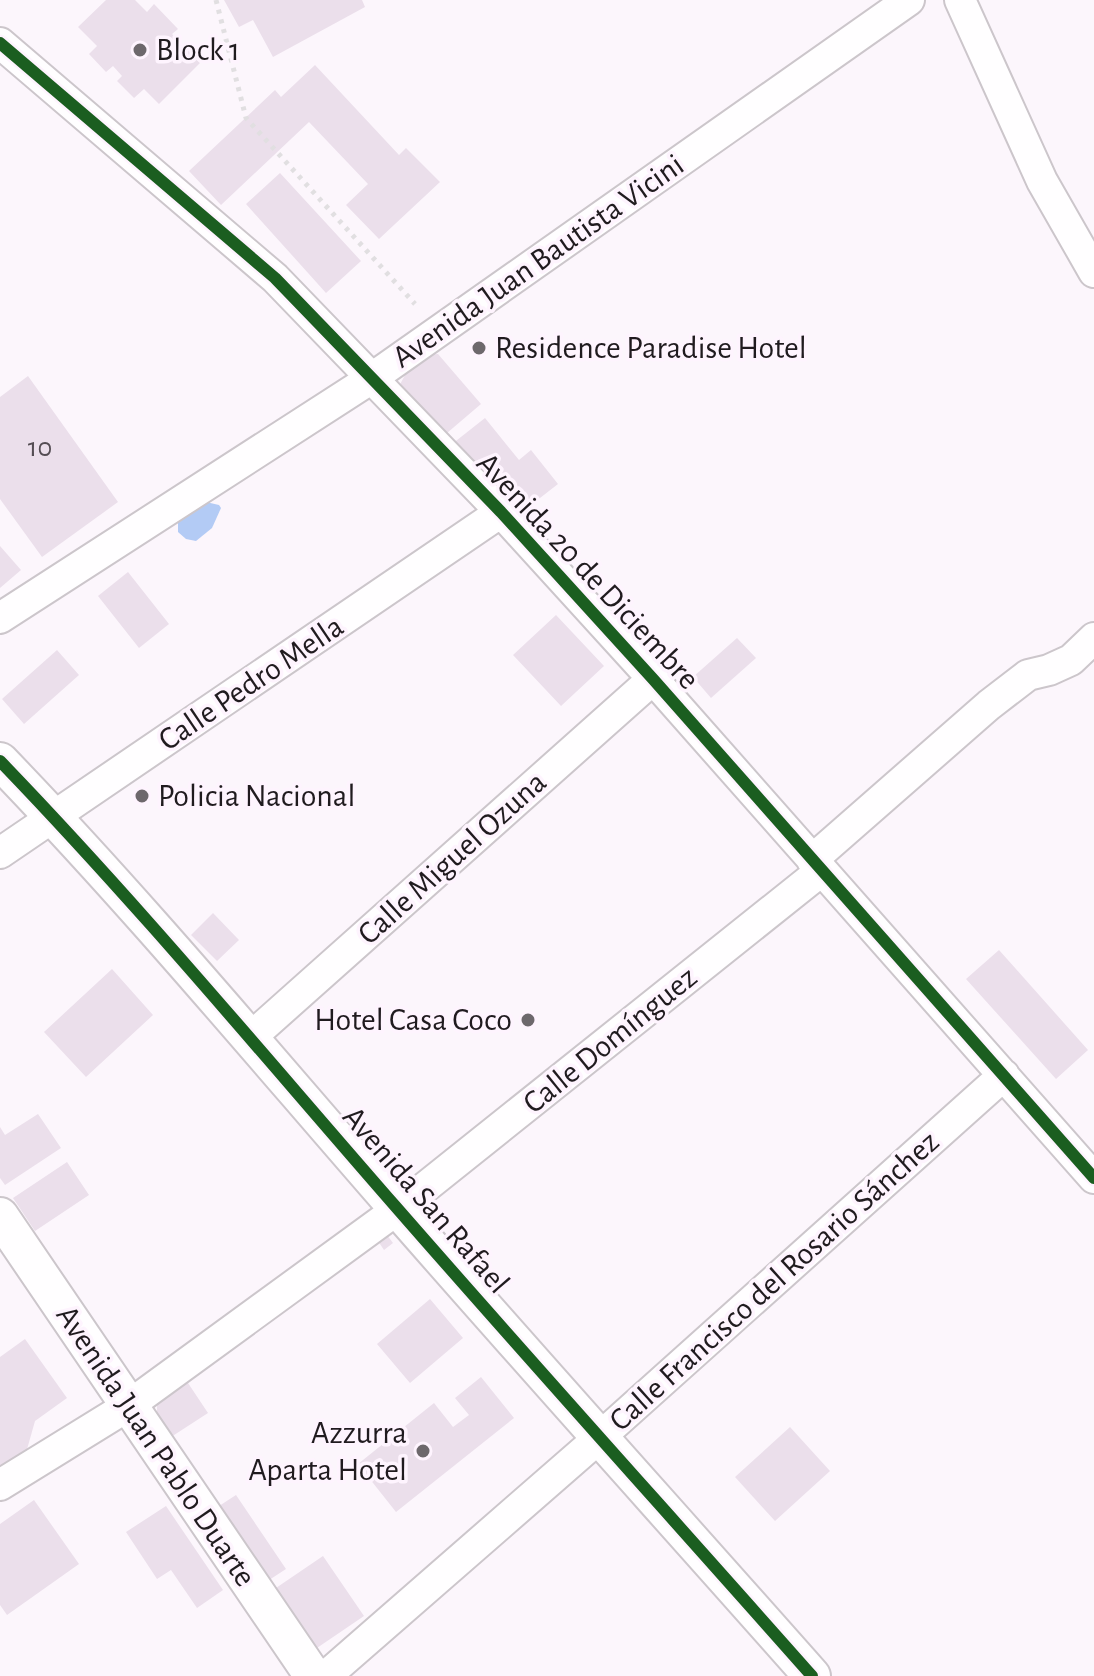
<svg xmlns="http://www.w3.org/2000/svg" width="1094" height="1676" font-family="'Alegreya Sans',sans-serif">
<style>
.water{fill:#b3cbf5}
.building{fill:#ebdfeb}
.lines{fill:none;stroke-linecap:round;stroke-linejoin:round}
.minor-casing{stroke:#ccc6cb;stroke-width:34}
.tertiary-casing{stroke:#ccc6cb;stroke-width:40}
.path{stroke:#e1dfe1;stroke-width:5;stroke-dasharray:4 6;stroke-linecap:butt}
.minor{stroke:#fffeff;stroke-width:30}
.tertiary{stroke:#fffeff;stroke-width:36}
.cycleway-casing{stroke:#fef4fe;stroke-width:17}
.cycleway{stroke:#1b5e20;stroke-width:12}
.poi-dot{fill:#6d686c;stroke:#fef4fe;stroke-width:3}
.labels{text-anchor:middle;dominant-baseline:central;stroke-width:7;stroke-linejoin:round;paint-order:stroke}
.number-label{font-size:28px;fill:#544d53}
.poi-label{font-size:32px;fill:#201b1f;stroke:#fef4fe;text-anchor:start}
.street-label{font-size:32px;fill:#201b1f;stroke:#fef4fe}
</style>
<rect width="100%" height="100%" fill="#fcf6fc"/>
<!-- water -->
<path class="water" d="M206,502l13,3 2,3 -9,20 -16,13 -10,-2 -8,-7v-10l7,-9z"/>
<!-- building -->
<path class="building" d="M106,0h29l12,12 7,-8 24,25 -6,5 28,29 -41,41 -15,-15 -10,9 -17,-17 5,-5 -9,-10 -7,6 -17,-18 8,-8 -19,-19z
M224,0h138l3,7 -92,50 -20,-37 -14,7z
M315,65l84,90 7,-7 34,34 -61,57 -33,-34 22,-21 -59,-62 -88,83 -32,-34 86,-81 6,7z
M280,173l81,88 -35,32 -80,-89z
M438,354l43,50 -41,35 -43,-49 15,-28 12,-7z
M28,376l90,126 -76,55 -42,-58v-102z
M485,418l34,42 12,-10 27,34 -36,28 -27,-33 -14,11 -34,-42z
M0,546l21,24 -21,18z
M128,572l41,52 -30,24 -41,-52z
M556,615l48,51 -43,40 -48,-51z
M737,638l19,20 -45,40 -18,-21z
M57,650l22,25 -55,49 -22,-25z
M213,913l26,27 -22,21 -26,-26z
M999,950l89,100 -32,29 -90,-100z
M112,969l41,46 -67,62 -42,-45z
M38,1114l23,34 -56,37 -5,-7v-51l5,8z
M67,1162l22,33 -54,36 -22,-33z
M387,1235l6,8 -9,7 -6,-9z
M430,1299l33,39 -53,45 -33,-39z
M25,1339l42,59 -32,23 -11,39 -24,15v-118z
M182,1374l26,39 -37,24 -14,-22v-10l6,-17z
M481,1377l33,41 -118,94 -38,-48 76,-61 19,24 16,-12 -14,-17z
M790,1427l40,44 -55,50 -40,-44z
M236,1495l50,74 -20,13 -50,-74z
M34,1500l45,64 -72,51 -7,-10v-81z
M166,1506l57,84 -26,18 -26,-38 -14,9 -31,-47z
M323,1556l41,60 -50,34 -41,-60z"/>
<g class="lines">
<!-- minor casing -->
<g class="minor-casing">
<path id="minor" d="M960,0l82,181 52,91
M0,43l275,235 226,234 152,167 441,499
M0,618l372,-240 537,-378
M0,853l501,-341
M812,860l177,-155 39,-30 21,-5 22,-10 23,-22
M250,1038l403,-359
M0,1485l128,-79 270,-197 423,-338
M326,1676l274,-239 404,-362"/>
</g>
<!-- tertiary casing -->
<g class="tertiary-casing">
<path id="tertiary" d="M0,761c138,143 265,296 396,446 137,157 277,312 416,469
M0,1216l313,460"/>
</g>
<!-- path -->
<path class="path" d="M216,0l30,118 169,186"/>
<!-- minor -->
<use href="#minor" class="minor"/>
<!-- tertiary -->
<use href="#tertiary" class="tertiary"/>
<!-- cycleway casing -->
<g class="cycleway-casing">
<path id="cycleway" d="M0,43l275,235 226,234 152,167 441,499
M0,761c138,143 265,296 396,446 137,157 277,312 416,469"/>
</g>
<!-- cycleway -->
<use href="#cycleway" class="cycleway"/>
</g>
<!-- markers -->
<g class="poi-dot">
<circle cx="140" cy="50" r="8"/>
<circle cx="479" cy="348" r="8"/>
<circle cx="142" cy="796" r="8"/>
<circle cx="528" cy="1020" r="8"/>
<circle cx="423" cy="1451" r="8"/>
</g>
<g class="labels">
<!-- number labels -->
<g class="number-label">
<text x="40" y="448">10</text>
</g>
<!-- poi labels -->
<g class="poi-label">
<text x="156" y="50">Block 1</text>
<text x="495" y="348">Residence Paradise Hotel</text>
<text x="158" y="796">Policia Nacional</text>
<text x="512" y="1020" text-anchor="end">Hotel Casa Coco</text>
<text x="407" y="1433" text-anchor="end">Azzurra<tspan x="407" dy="37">Aparta Hotel</tspan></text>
</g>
<!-- street labels -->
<g class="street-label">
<text transform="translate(538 261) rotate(-35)">Avenida Juan Bautista Vicini</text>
<text transform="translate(588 571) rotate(47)">Avenida 20 de Diciembre</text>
<text transform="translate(251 683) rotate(-34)">Calle Pedro Mella</text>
<text transform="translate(452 858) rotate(-42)">Calle Miguel Ozuna</text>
<text transform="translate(610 1040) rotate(-39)">Calle Domínguez</text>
<text transform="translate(426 1200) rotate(49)">Avenida San Rafael</text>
<text transform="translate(774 1281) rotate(-42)">Calle Francisco del Rosario Sánchez</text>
<text transform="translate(156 1446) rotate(56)">Avenida Juan Pablo Duarte</text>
</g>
</g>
</svg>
